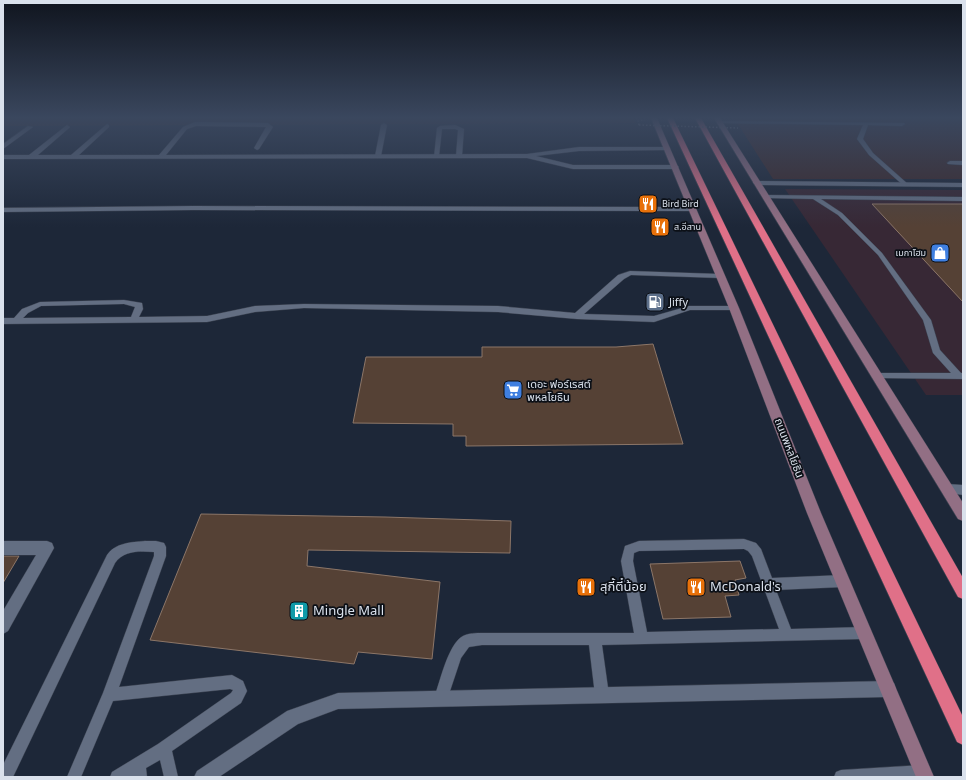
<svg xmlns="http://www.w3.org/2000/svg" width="966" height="780" font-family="Georgia,'Noto Sans Thai',serif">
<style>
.commercial{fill:#372835}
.industrial{fill:#3c282a}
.building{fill:#554135;stroke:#8c7668}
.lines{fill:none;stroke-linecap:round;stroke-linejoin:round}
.service-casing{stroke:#3a414f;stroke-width:1}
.minor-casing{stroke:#3a414f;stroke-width:1}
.secondary-casing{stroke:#3a414f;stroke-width:1}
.trunk-casing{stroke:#3a414f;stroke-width:1}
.path{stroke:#798290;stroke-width:1.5;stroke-dasharray:1.5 2;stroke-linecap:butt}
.service{fill:#636e82;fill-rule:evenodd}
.minor{fill:#636e82;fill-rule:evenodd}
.secondary{fill:#926f84;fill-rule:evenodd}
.trunk{fill:#e07088;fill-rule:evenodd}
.path-bridge{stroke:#798290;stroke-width:1.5;stroke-dasharray:1.5 2;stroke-linecap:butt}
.labels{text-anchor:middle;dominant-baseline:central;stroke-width:3.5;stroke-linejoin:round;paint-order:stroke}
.far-poi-label{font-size:9px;fill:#dae1ec;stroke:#0c1017;text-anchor:start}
.poi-label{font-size:11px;fill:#dae1ec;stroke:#0c1017;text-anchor:start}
.street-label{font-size:11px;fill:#dae1ec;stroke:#0c1017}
.near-poi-label{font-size:13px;fill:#dae1ec;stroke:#0c1017;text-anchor:start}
</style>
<rect width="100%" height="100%" fill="#1d2738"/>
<!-- commercial -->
<path class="commercial" d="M785,189l178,1v205h-37z"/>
<!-- industrial -->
<path class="industrial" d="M3,118h631l2,5 -633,3z
M734,118h229v61h-190z"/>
<!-- building -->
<path class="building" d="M872,204h91v98z
M653,344l30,100 -217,2v-10h-13v-12l-100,-1 13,-66h116v-10h134z
M201,514l184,3 126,4 -1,32 -202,-3 -1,16 133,16 -8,77 -74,-7 -4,12 -204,-24z
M3,556h16l-16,27z
M740,561l6,17 -11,2 4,15 -14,1 6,21 -68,2 -13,-55z"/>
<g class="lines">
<!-- service casing -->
<g class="service-casing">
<path id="service" d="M719,121l185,2 1,1 -3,2 -34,-1 -5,14 10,14 36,32 -5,1 -35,-31 -12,-16 6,-14 -146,-2v-1z
M384,123l3,2 -6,31 -3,2 -3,-2 6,-31z
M455,125l9,4 -2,27 -3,2 -3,-2 2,-26 -3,-1h-13l-3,27 -5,1 3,-29 3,-2z
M950,161h13v4l-15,-1 -1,-1z
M767,195l196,2v4l-142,-2 21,14 40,40 49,67 9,30 21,23h2v6l-88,-1 -1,-2 1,-2 3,-1h73l-18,-20 -10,-33 -45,-65 -40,-40 -25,-16 -48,-1v-2z
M193,206l500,1 3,2 -3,2 -500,-1 -190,2v-4z
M630,271l90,3 4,2 -4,2 -89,-3 -7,4 -40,35 70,2 35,-10h45l4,2 -4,2h-44l-36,12 -77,-3 -79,-7 -194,-4 -49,4 -48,10 -204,2v-6h11l8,-9 18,-7 84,-2 18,3 1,6 -4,8 68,-1 48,-10 49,-2 194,2 77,7 43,-38zM124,304l11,3 -4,10 -108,1 5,-5 13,-7z
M947,484l16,1v10l-20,-3 -1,-3 1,-3z
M744,539l12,4 5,6 11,29 71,-3 4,2 2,4 -2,4 -4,2 -67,3 15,39 73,-2 4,2 2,4 -2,4 -4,2 -262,6 7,50 -2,5 -5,2 -5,-2 -2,-5 -6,-50h-107l-13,2 -8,11 -15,45 -5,2 -5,-2 -2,-5c6,-16 14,-54 29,-62 6,-3 13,-3 19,-3h152l-13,-72 4,-15 14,-5zM744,549l4,2 4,5 27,73 -132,3 -14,-71 1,-8 5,-2z
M145,541h11l8,2 2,4v9l-47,131 113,-12 11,6 4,10 -6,12 -69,48 6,26h-14l-4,-17 -14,8 1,9h-37l2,-5 46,-28 73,-51 2,-3 -3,-1 -117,12 -32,76h-14l36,-84 51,-137v-4c-14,-1 -30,-2 -39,11l-102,214h-10v-12l104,-210c8,-12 24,-13 38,-14z
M923,765l5,2 2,5 -2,5h-94l2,-5 5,-2z"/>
</g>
<!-- minor casing -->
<g class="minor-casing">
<path id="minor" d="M195,122l73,1 5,4 -14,22 -2,1 -3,-2 12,-21 -70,-1 -9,3 -21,26 361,-1 52,-7h89l2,1v2l-91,1 -43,5 37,9h103l3,2 -3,2h-103l-46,-11 -524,1v-4h26l38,-30 3,2 -1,1 -31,27h33l36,-31 2,1v2l-30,28h80l24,-28z
M28,126l5,1 -30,22v-5z
M754,181l209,2v4l-206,-2 -4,-2z
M3,541h44l5,2 2,5 -46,83 -5,3v-23l33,-56h-33z
M888,681l6,2 2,6 -2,6 -6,2 -550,12 -40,15 -79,53h-25l3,-6 90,-60 51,-18z"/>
</g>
<!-- secondary casing -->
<g class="secondary-casing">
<path id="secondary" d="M651,118h6l82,190 82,205 113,264h-18l-109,-264 -78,-205z
M714,118h6l243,385v18l-5,-2z"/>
</g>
<!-- trunk casing -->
<g class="trunk-casing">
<path id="trunk" d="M667,118h6l290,599v28l-6,-3z
M695,118h6l262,460v21l-5,-2z"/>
</g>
<!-- path -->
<path class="path" d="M639,125l-1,-4 7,-1"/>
<!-- service -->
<use href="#service" class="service"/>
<!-- minor -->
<use href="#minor" class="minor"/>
<!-- secondary -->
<use href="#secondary" class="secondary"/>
<!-- trunk -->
<use href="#trunk" class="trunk"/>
<!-- path-bridge -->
<path class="path-bridge" d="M639,125l99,3"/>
</g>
<!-- sky -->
<linearGradient id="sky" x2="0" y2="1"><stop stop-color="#10151f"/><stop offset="0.52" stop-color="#3a475e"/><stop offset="1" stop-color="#3a475e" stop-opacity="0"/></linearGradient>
<rect width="966" height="227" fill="url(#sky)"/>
<!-- icons -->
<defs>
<g id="restaurant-square" transform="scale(1)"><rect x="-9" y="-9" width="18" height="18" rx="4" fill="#e8710a" stroke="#0c1017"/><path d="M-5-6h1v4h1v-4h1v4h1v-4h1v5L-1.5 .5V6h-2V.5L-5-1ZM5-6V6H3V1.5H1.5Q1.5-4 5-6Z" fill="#fff"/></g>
<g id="shop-square" transform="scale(1)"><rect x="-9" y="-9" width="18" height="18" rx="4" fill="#3f7fe0" stroke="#0c1017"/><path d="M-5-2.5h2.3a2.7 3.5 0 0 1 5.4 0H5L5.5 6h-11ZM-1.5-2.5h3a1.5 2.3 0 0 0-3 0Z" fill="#fff"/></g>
<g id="fuel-square" transform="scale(1)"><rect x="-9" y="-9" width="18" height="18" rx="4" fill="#5c6f8a" stroke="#0c1017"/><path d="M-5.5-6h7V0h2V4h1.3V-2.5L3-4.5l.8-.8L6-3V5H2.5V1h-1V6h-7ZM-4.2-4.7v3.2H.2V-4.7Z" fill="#fff"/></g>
<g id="supermarket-square" transform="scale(1)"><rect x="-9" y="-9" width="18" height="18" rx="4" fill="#3f7fe0" stroke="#0c1017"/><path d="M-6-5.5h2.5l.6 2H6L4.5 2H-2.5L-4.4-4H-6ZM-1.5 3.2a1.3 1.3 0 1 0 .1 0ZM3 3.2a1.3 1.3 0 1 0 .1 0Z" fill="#fff"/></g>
<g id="building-square" transform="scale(1)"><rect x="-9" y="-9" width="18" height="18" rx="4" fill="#0f9aa8" stroke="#0c1017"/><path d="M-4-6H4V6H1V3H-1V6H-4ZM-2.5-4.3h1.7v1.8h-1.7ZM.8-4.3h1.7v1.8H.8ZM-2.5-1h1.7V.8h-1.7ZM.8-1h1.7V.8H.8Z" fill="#fff"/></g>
</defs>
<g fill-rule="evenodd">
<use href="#restaurant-square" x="648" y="204"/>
<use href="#restaurant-square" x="660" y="227"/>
<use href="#shop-square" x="940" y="253"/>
<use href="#fuel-square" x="655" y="302"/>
<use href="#supermarket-square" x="513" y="390"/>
<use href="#restaurant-square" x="586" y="587"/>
<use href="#restaurant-square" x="696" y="587"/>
<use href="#building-square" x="299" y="611"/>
</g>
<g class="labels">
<!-- far-poi labels -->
<g class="far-poi-label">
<text x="662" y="204">Bird Bird</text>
<text x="674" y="227">ส.อีสาน</text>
<text x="926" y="253" text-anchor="end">เมกาโฮม</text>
</g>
<!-- poi labels -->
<g class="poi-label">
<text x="669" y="302">Jiffy</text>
<text x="527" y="384">เดอะ ฟอร์เรสต์<tspan x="527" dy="13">พหลโยธิน</tspan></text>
</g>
<!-- street labels -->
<g class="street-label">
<text transform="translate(789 448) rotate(69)">ถนนพหลโยธิน</text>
</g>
<!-- near-poi labels -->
<g class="near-poi-label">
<text x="600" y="587">สุกี้ตี๋น้อย</text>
<text x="710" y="587">McDonald's</text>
<text x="313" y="611">Mingle Mall</text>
</g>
</g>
<!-- border -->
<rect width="966" height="780" fill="none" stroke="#dae1ec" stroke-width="8"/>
</svg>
